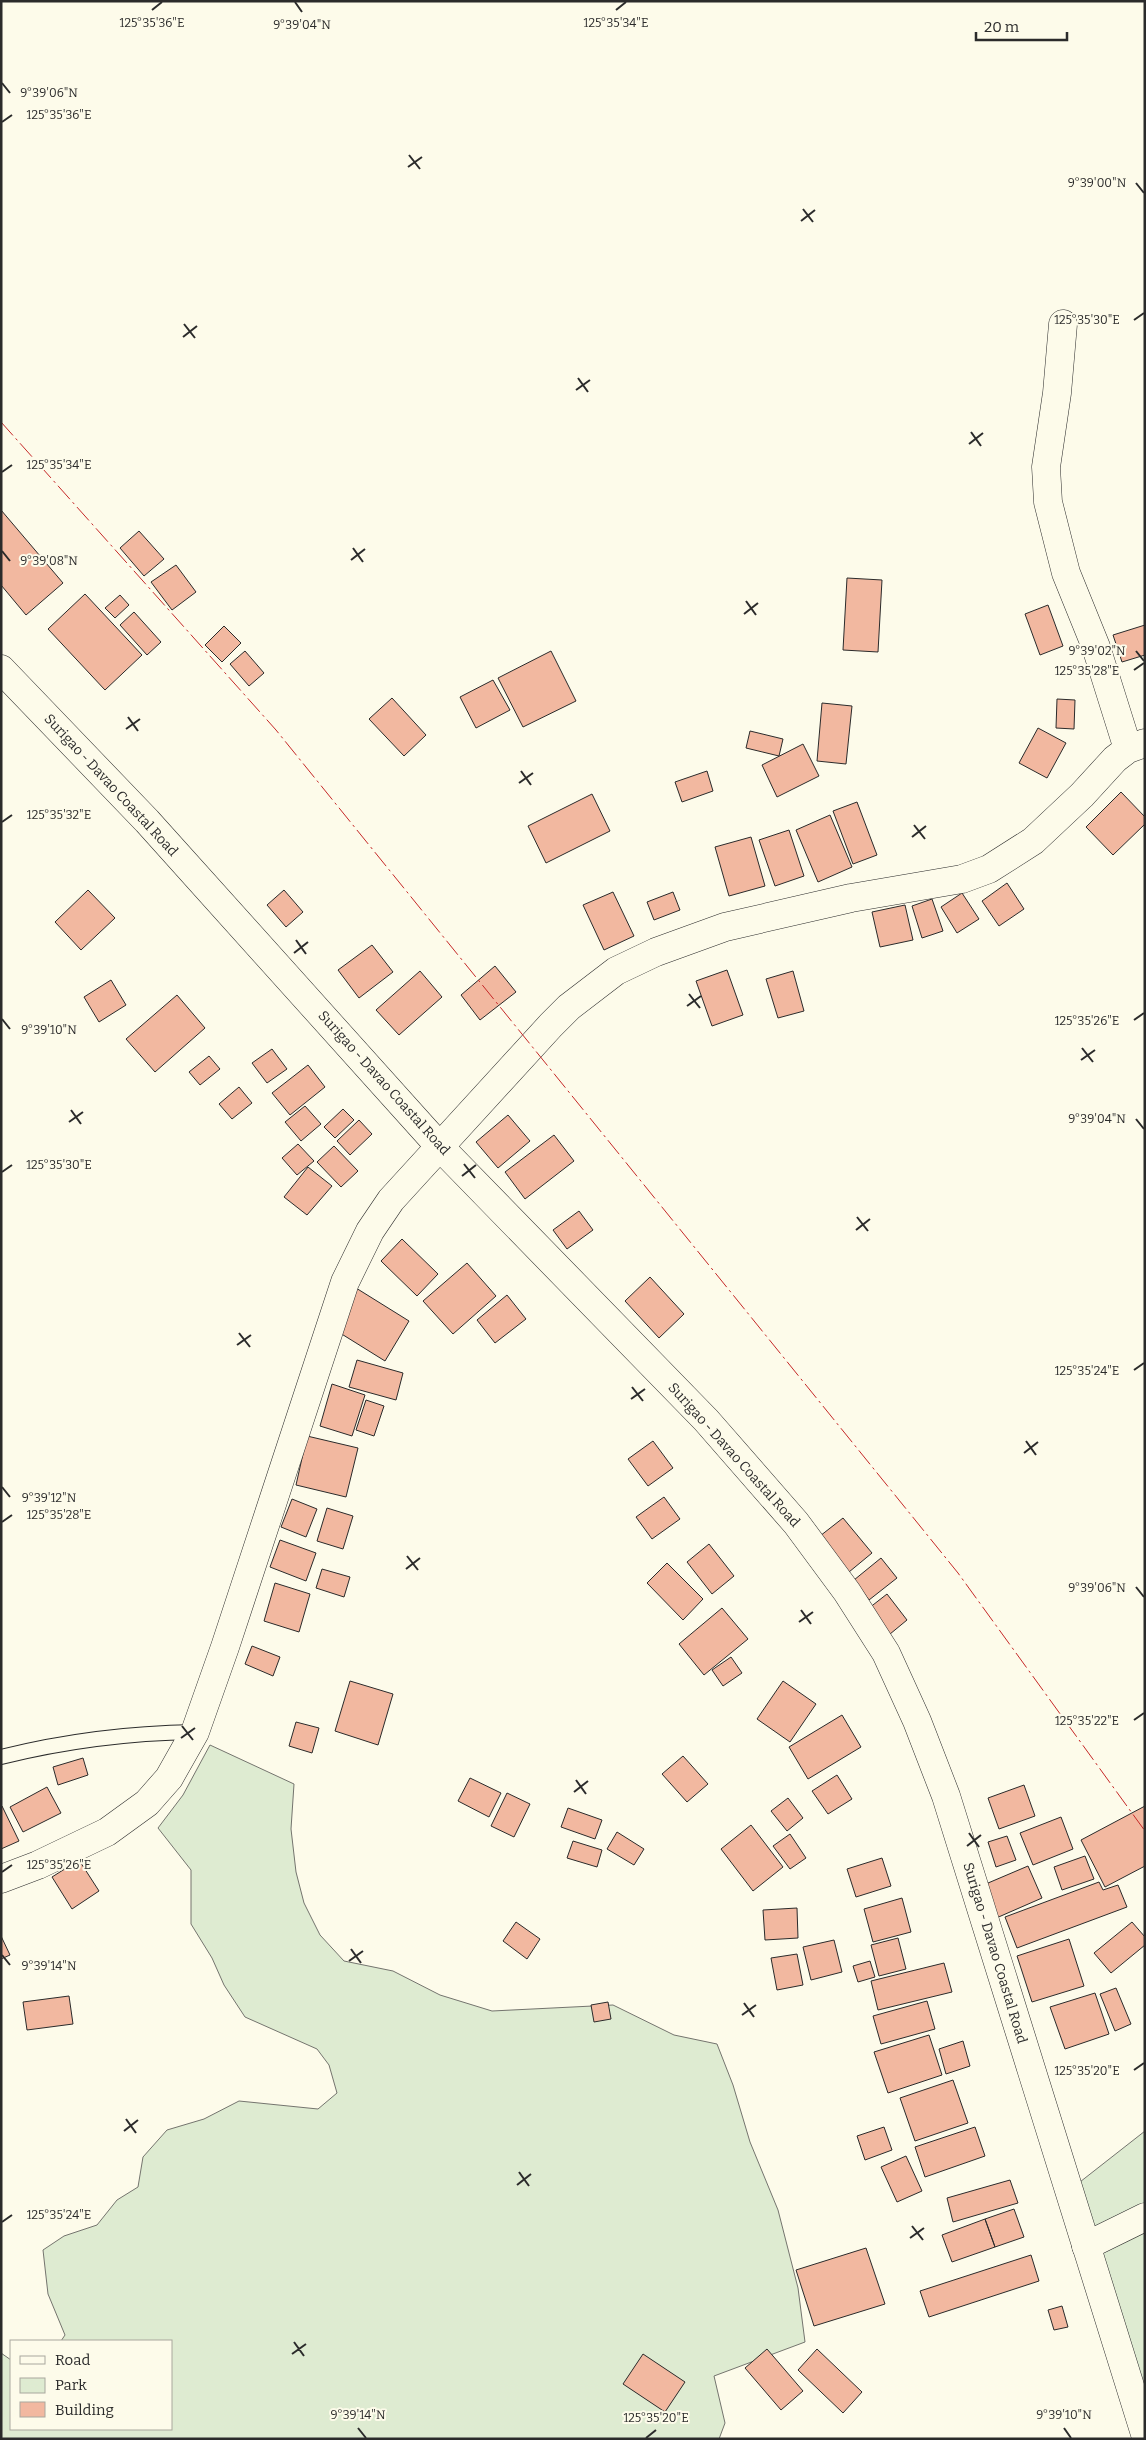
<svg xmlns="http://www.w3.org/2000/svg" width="1146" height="2440" font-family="Bitter,serif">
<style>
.green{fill:#deebd1;stroke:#74746e}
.building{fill:#f2b8a0;stroke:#2b2b2b}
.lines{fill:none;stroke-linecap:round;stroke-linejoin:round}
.lane-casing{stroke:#2b2b2b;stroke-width:16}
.street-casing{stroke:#2b2b2b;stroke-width:29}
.highway-casing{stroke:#2b2b2b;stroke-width:29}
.lane{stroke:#fdfbea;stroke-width:14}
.street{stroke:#fdfbea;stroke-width:28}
.highway{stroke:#fdfbea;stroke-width:28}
.power{stroke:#c62828;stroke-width:1;stroke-dasharray:18 4 2.5 4;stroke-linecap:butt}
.ticks{fill:none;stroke:#2b2b2b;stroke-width:2}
.labels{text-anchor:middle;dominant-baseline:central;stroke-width:4;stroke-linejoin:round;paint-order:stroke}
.street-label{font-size:14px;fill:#2b2b2b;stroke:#fdfbea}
.ticks-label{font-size:12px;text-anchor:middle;fill:#2b2b2b;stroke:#fdfbea;stroke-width:4;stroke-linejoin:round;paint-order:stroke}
</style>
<rect width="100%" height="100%" fill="#fdfbea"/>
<!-- green -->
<path class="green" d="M210,1745l84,39 -3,45 5,43 8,31 16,32 24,26 49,10 47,24 52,16 121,-6 61,30 43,9 16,41 17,57 28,68 20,78 7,54 -91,34 11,47 -6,16h-718v-86l10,7v69h160v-88h-110l4,-6 -17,-41 -5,-44 21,-14 33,-11 20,-25 21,-13 5,-30 24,-27 37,-11 35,-18 79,8 19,-16 -8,-28 -12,-16 -72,-32 -21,-32 -12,-27 -21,-34v-54l-33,-42 25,-33z
M1145,2131v283l-74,-225z"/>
<!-- building -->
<path class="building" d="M1,510l62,73 -37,32 -25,-30z
M139,531l25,28 -20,17 -24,-28z
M176,565l20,27 -24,18 -21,-28z
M847,578l35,2 -4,72 -35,-2z
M85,594l57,61 -37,35 -57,-61z
M120,595l9,10 -14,13 -10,-10z
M1048,605l15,41 -23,9 -15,-41z
M134,612l27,30 -14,13 -27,-30z
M1145,625v30l-23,7 -9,-27z
M224,626l17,17 -19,19 -17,-17z
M245,651l19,22 -15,13 -19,-22z
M551,651l25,50 -53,26 -25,-49z
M493,680l17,30 -34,18 -16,-31z
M392,698l34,37 -22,21 -35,-37z
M1057,699l18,1 -1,29 -18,-1z
M822,703l30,3 -6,58 -29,-3z
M1038,728l28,15 -19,35 -28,-15z
M750,731l33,8 -4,17 -33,-8z
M803,744l16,32 -42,21 -15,-32z
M707,771l6,20 -31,11 -7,-20z
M1121,792l24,25v7l-32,31 -27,-28z
M592,794l18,37 -64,32 -18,-37z
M857,802l20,53 -24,9 -20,-53z
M830,815l22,52 -34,15 -22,-52z
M789,830l15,46 -29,10 -16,-46z
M751,837l14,49 -36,10 -14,-49z
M1007,883l17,26 -25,17 -17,-25z
M88,890l27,28 -34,32 -26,-28z
M284,890l19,22 -17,15 -19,-22z
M613,892l21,44 -30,14 -21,-45z
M673,892l7,18 -26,10 -7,-18z
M962,893l17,26 -22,14 -16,-26z
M932,899l11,32 -21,7 -10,-32z
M905,905l8,35 -33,7 -8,-35z
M372,945l21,27 -34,26 -21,-28z
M495,966l21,26 -36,28 -19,-25z
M727,970l16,45 -31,11 -16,-45z
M420,971l22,26 -43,38 -23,-25z
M793,971l11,40 -26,7 -12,-39z
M111,980l15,25 -27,17 -15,-25z
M177,995l28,33 -50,44 -29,-33z
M272,1049l15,20 -20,14 -15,-20z
M209,1056l11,13 -20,16 -11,-13z
M308,1065l17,22 -35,28 -18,-22z
M239,1087l13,16 -20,16 -13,-15z
M305,1106l16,18 -20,17 -16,-19z
M343,1109l11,11 -19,18 -11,-11z
M508,1115l22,26 -32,27 -22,-26z
M359,1120l13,14 -22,21 -13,-14z
M554,1135l20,26 -49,38 -20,-27z
M298,1144l16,17 -17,14 -15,-17z
M334,1146l24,25 -17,16 -24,-25z
M308,1167l24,19 -25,29 -23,-18z
M579,1211l14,19 -26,19 -14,-19z
M402,1239l36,35 -21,22 -36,-35z
M467,1263l29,33 -43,38 -30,-33z
M650,1277l34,37 -25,24 -34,-37z
M356,1288l53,33 -24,40 -53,-33z
M507,1295l19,24 -31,24 -18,-23z
M357,1360l46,13 -7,27 -47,-13z
M332,1384l33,11 -13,41 -32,-10z
M366,1400l18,6 -10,30 -18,-6z
M307,1436l51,12 -12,49 -50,-12z
M653,1441l20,27 -25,18 -20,-27z
M664,1497l16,22 -28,20 -16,-22z
M292,1499l25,10 -11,28 -25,-10z
M327,1508l26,8 -10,33 -26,-8z
M843,1518l29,35 -23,19 -29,-36z
M280,1540l36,13 -10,28 -36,-14z
M709,1544l25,32 -22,18 -25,-32z
M881,1558l16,20 -28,22 -15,-20z
M667,1563l36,36 -20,21 -36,-37z
M322,1569l28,8 -6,20 -28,-9z
M275,1583l35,11 -11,38 -35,-11z
M887,1594l20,26 -23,19 -20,-27z
M722,1608l26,31 -44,36 -25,-31z
M252,1646l28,11 -7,19 -28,-12z
M731,1657l11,16 -19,13 -11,-16z
M350,1681l43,13 -15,51 -43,-14z
M783,1681l33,23 -26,38 -33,-23z
M842,1715l19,32 -53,32 -19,-32z
M296,1722l23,6 -7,25 -23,-7z
M683,1756l25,28 -21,18 -25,-28z
M83,1758l5,17 -30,10 -5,-18z
M837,1775l15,24 -24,15 -16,-23z
M470,1778l31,15 -12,24 -31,-16z
M1024,1785l11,31 -36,13 -11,-31z
M47,1787l14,26 -38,19 -13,-25z
M507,1793l23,11 -16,33 -23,-11z
M788,1798l15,20 -16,13 -16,-20z
M2,1806l17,35 -18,8v-42z
M1145,1806v60l-40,21 -24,-47z
M568,1808l34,12 -7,19 -34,-12z
M1061,1817l12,32 -40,16 -13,-32z
M751,1825l32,42 -30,24 -32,-42z
M617,1832l27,17 -10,16 -27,-16z
M790,1834l16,24 -16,11 -17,-23z
M1007,1836l9,24 -20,7 -8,-25z
M573,1841l29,9 -5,17 -30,-9z
M1085,1856l9,23 -32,11 -8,-23z
M882,1858l9,28 -35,11 -9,-28z
M79,1860l20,31 -27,18 -20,-32z
M1028,1866l14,32 -48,21 -13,-33z
M1099,1882l4,8 15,-5 9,22 -110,41 -12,-31z
M902,1898l9,34 -38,10 -9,-33z
M797,1908l1,30 -33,2 -2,-30z
M516,1922l24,17 -13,20 -24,-18z
M1132,1922l13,15v8l-34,28 -17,-20z
M1,1936l9,19 -9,4z
M898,1938l8,31 -27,7 -8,-31z
M1069,1939l15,47 -52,16 -15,-46z
M834,1940l8,32 -31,8 -8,-33z
M797,1954l6,31 -26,5 -6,-32z
M870,1961l5,16 -17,5 -5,-16z
M944,1963l8,29 -74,18 -7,-29z
M1116,1988l15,36 -16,7 -15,-37z
M1095,1993l14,41 -44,15 -15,-42z
M69,1996l4,28 -46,6 -4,-28z
M927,2001l8,28 -54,15 -8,-28z
M608,2002l3,17 -17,3 -3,-17z
M929,2035l13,40 -54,18 -14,-41z
M963,2041l7,25 -24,8 -7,-25z
M953,2080l15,43 -53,18 -15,-43z
M884,2127l8,23 -27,10 -8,-24z
M975,2127l10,29 -60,21 -10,-30z
M906,2156l16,35 -25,11 -16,-35z
M1010,2180l8,23 -65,19 -6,-24z
M1014,2209l10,28 -29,10 -10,-28z
M985,2219l10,28 -43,15 -10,-27z
M866,2248l19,56 -71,22 -18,-56z
M1031,2255l8,26 -110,36 -9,-26z
M1062,2306l6,21 -14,3 -6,-20z
M767,2349l36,42 -22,19 -36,-42z
M817,2349l45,43 -19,21 -45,-43z
M643,2354l42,28 -20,30 -42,-28z"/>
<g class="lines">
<!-- lane casing -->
<g class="lane-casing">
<path id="lane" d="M1,1757c64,-16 128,-24 194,-25"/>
</g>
<!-- street casing -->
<g class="street-casing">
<path id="street" d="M1063,324l-6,69 -11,74 2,35 18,71 30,74 32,102
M1,1879l37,-14 69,-33 40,-29 22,-25 26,-46 30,-85 120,-365 25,-51 21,-31 160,-175 18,-18 47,-36 40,-19 69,-25 126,-29 111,-19 27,-10 44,-28 49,-46 33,-36 13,-10 17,-6
M1086,2246l59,-29"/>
</g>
<!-- highway casing -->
<g class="highway-casing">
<path id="highway" d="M1,669l146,152 294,327 265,272 90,103 51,69 39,61 31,68 29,75 199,638"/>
</g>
<!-- lane -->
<use href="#lane" class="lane"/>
<!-- street -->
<use href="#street" class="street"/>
<!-- highway -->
<use href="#highway" class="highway"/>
<!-- power -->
<path class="power" d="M1,422l275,308 682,843 187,258"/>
</g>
<!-- ticks -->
<path class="ticks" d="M295,2l7,10M152,10l10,-8M616,10l10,-8M2,83l8,10M2,122l10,-7M409,155l11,14M408,167l14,-10M1136,183l8,10M803,209l10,13M801,221l14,-11M1134,320l10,-7M184,324l11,14M183,337l14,-11M578,378l10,14M576,390l14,-10M971,432l10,14M969,444l14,-11M2,472l10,-7M353,548l10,14M2,551l8,10M351,560l14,-11M746,601l10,14M744,614l14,-11M1136,651l8,10M1134,670l10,-7M128,717l10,14M126,729l14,-10M521,771l10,14M519,783l14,-10M2,822l10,-7M914,825l11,14M912,837l14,-11M296,940l10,14M294,953l14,-11M689,994l11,14M687,1006l14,-10M2,1019l8,10M1134,1020l10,-7M1082,1048l11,14M1081,1060l14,-10M71,1110l10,14M1136,1119l8,10M69,1122l14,-10M464,1164l11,14M2,1172l10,-7M462,1176l14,-11M857,1217l11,14M856,1230l14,-11M239,1333l11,14M237,1345l14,-10M1134,1370l10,-7M632,1387l11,14M631,1399l14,-10M1026,1441l10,14M1024,1453l14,-11M2,1487l8,10M2,1522l10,-7M407,1556l11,14M406,1569l14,-11M1136,1587l8,10M801,1610l10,14M799,1622l14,-10M1134,1720l10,-7M182,1726l11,14M181,1738l14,-10M576,1780l10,14M574,1792l14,-11M969,1833l10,14M967,1846l14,-11M2,1872l10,-7M351,1949l10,14M2,1955l8,10M349,1961l14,-10M744,2003l10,14M742,2015l14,-10M1134,2070l10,-7M126,2119l10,14M124,2131l14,-11M519,2172l10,14M517,2185l14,-11M2,2222l10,-7M912,2226l11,14M910,2238l14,-10M294,2342l10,14M292,2354l14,-10M358,2428l8,10M1064,2428l7,10M646,2438l10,-8"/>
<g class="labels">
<!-- street labels -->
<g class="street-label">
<text transform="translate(111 785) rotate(47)">Surigao - Davao Coastal Road</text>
<text transform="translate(384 1083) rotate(48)">Surigao - Davao Coastal Road</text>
<text transform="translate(734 1455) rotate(48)">Surigao - Davao Coastal Road</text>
<text transform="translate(995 1953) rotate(73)">Surigao - Davao Coastal Road</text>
</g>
</g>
<g class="ticks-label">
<text x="152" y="27">125°35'36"E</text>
<text x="616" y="27">125°35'34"E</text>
<text x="302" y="29">9°39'04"N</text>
<text x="49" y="97">9°39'06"N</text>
<text x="59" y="119">125°35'36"E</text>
<text x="1097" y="187">9°39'00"N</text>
<text x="1087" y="324">125°35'30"E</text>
<text x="59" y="469">125°35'34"E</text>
<text x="49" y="565">9°39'08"N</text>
<text x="1097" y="655">9°39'02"N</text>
<text x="1087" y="675">125°35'28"E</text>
<text x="59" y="819">125°35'32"E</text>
<text x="1087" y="1025">125°35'26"E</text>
<text x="49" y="1034">9°39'10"N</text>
<text x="1097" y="1123">9°39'04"N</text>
<text x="59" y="1169">125°35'30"E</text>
<text x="1087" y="1375">125°35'24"E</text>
<text x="49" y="1502">9°39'12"N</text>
<text x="59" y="1519">125°35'28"E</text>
<text x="1097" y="1592">9°39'06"N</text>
<text x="1087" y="1725">125°35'22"E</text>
<text x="59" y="1869">125°35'26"E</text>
<text x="49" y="1970">9°39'14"N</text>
<text x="1087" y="2075">125°35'20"E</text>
<text x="59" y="2219">125°35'24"E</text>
<text x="358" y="2419">9°39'14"N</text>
<text x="1064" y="2419">9°39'10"N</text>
<text x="656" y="2422">125°35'20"E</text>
</g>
<!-- border -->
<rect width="1146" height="2440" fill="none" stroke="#2b2b2b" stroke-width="5"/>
<!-- legend -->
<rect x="10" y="2340" width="162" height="90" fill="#fdfbea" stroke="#a9a89e"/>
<rect x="20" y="2356" width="25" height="8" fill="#fdfbea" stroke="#a9a89e"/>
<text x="55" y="2365" font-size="15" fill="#2b2b2b">Road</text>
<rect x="20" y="2378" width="25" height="15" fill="#deebd1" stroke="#a9a89e"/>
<text x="55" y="2390" font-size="15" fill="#2b2b2b">Park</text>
<rect x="20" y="2402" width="25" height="15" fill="#f2b8a0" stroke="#a9a89e"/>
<text x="55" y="2415" font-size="15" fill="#2b2b2b">Building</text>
<!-- scale -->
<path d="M976 32v8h91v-8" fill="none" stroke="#2b2b2b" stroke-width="2.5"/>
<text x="984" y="32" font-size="15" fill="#2b2b2b" stroke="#fdfbea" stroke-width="4" paint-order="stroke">20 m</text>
</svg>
